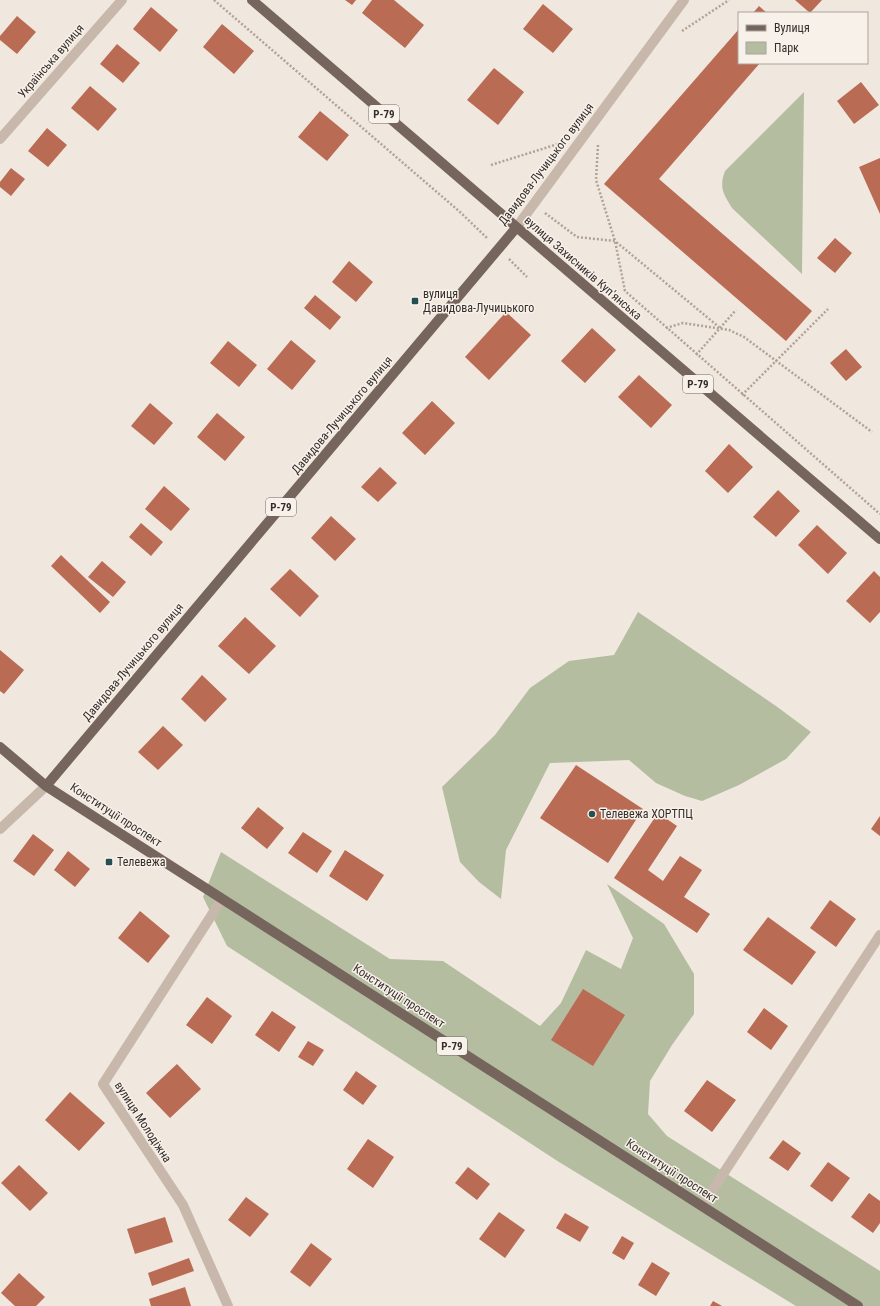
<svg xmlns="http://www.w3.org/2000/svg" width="880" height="1306" font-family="'Roboto Condensed',sans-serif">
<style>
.green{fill:#b4bda0}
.building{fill:#b96b54}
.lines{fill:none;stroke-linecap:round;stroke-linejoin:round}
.path{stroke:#b2a296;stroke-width:2.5;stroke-dasharray:2 2;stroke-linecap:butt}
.street{stroke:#c7b8ab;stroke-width:10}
.primary{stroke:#76655d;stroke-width:10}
.poi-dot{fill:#245052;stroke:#f8f1ea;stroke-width:1.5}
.labels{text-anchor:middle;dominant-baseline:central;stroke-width:3;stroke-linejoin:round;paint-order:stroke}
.shield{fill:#f8f1ea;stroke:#706864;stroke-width:1}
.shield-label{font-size:11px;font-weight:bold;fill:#352d2a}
.street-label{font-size:12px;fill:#352d2a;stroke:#f8f1ea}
.poi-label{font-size:12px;fill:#352d2a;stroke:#f8f1ea;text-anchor:start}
</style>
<rect width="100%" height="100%" fill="#f0e7de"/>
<!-- green -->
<path class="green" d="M804,92l-2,182 -70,-66c-9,-14 -13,-21 -7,-37z
M638,612l138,94 35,26 -25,27 -47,26 -37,16 -17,-5 -29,-13 -27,-23 -79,3 -44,87 -5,49 -22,-17 -19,-20 -18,-75 53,-52 35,-47 39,-27 45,-6z
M221,852l169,107 53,2 97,65 21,-23 25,-53 35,19 12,-31 -26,-54 57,40 30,50v40l-22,31 -22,36 -2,33 19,22 213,135v35h-84l-237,-144 -332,-216 -24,-49z"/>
<!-- building -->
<path class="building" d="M345,0h11l-4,5z
M372,0h22l30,25 -19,23 -43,-35z
M795,0h27l-12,13z
M543,4l30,25 -20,24 -30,-24z
M759,6l8,7h-14z
M151,7l27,23 -18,22 -27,-23z
M17,16l19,16 -19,22 -17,-14v-4z
M222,24l32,27 -20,23 -31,-27z
M739,29v34h21l-101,116 153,132 -26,30 -182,-157z
M117,44l23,19 -17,20 -23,-19z
M494,68l30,24 -26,33 -31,-25z
M861,82l18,23 -25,19 -17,-23z
M90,86l27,23 -19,22 -27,-23z
M320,111l29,24 -22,26 -29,-24z
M47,128l20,17 -19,22 -20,-16z
M880,158v56l-21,-47z
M11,168l14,11 -14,17 -11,-9v-5z
M835,238l17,15 -17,20 -18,-15z
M349,261l24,21 -17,20 -24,-20z
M315,295l26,22 -11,13 -26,-22z
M506,312l25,23 -42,45 -24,-23z
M592,328l24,22 -31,33 -24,-22z
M291,340l25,21 -24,29 -25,-21z
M228,341l29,24 -18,22 -29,-24z
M846,349l16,18 -16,14 -16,-18z
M639,375l33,30 -21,23 -33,-31z
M432,401l23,22 -30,32 -23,-22z
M150,403l23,20 -19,22 -23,-19z
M217,413l28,24 -20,24 -28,-24z
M729,444l24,23 -25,26 -23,-22z
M380,467l17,16 -19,19 -17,-15z
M164,486l26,23 -19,22 -26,-22z
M778,490l22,21 -24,26 -23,-20z
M331,516l25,23 -21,22 -24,-23z
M141,523l22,19 -12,14 -22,-19z
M817,525l30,28 -19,21 -30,-29z
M61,555l49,47 -10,11 -49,-47z
M102,561l24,21 -13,15 -25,-20z
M290,569l29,27 -19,21 -30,-28z
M874,571l6,6v35l-10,11 -24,-22z
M245,617l31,29 -27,28 -31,-28z
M0,650l24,20 -20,24 -4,-3z
M202,675l25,24 -22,23 -24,-23z
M163,726l20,19 -25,25 -20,-18z
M576,765l67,44 -35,54 -68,-45z
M258,807l26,21 -17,21 -26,-21z
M658,813l19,13 -29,44 15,11 17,-25 22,14 -18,27 26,17 -13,19 -83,-55z
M880,816v20l-9,-7z
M303,832l29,19 -15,22 -29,-20z
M33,834l21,16 -20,26 -21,-15z
M345,850l39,25 -17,26 -38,-25z
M68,851l22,18 -15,18 -21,-17z
M830,900l26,19 -20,28 -26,-19z
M140,911l30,25 -22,27 -30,-25z
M768,917l48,35 -24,33 -49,-35z
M583,989l42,26 -32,51 -42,-26z
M207,997l25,19 -20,28 -26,-19z
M764,1008l24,18 -17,24 -24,-18z
M272,1011l24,16 -17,25 -24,-17z
M308,1041l16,9 -11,16 -15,-9z
M177,1064l24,25 -31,29 -24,-25z
M356,1071l21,15 -14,19 -20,-15z
M707,1080l29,20 -24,32 -28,-21z
M70,1092l35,31 -26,28 -34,-31z
M368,1139l26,18 -21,31 -26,-19z
M783,1140l18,13 -13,18 -19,-13z
M828,1162l22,16 -18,24 -22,-16z
M19,1165l29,28 -18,18 -29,-28z
M468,1167l22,17 -13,16 -22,-17z
M869,1193l11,8v22l-7,10 -22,-16z
M246,1197l23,17 -19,23 -22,-17z
M499,1212l26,18 -20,28 -26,-19z
M565,1213l24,14 -9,15 -24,-14z
M165,1217l8,25 -38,12 -8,-25z
M622,1236l12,7 -10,17 -12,-7z
M311,1243l21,16 -22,28 -20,-15z
M189,1258l5,13 -42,15 -4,-13z
M652,1262l18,11 -14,23 -18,-11z
M19,1273l26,24 -9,9h-21l-14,-13z
M185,1287l6,19h-40l-2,-7z
M713,1301l9,5h-12z"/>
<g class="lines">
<!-- path -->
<path class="path" d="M214,0l246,212 27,26
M682,31l47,-31
M598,145l-2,35 19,61 10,50 255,223
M491,165l67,-21
M545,213l32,24 38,4 104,86
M509,259l18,18
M666,328l17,-5 46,7 15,7 128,95
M696,355l40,-45
M742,395l86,-86"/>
<!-- street -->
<path class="street" d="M0,139l122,-139
M516,228l168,-228
M0,829l46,-43
M222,899l-119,185 80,121 45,101
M702,1206l178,-271"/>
<!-- primary -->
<path class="primary" d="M252,0l628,539
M0,747l46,39 812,520
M46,786l470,-558"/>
</g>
<!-- markers -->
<g class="poi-dot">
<rect x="411" y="297" width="8" height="8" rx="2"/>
<circle cx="592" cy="814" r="4"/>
<rect x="105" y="858" width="8" height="8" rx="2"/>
</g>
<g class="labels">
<!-- shield labels -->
<g class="shield">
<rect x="369" y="105" width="30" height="18" rx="3"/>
<rect x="683" y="375" width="30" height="18" rx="3"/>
<rect x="266" y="498" width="30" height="18" rx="3"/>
<rect x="437" y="1037" width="30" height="18" rx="3"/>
</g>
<g class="shield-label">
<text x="384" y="114">Р-79</text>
<text x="698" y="384">Р-79</text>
<text x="281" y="507">Р-79</text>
<text x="452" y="1046">Р-79</text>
</g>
<!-- street labels -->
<g class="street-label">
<text transform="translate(51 61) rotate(-49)">Українська вулиця</text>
<text transform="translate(546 164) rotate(-53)">Давидова-Лучицького вулиця</text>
<text transform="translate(583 268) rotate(41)">вулиця Захисників Куп'янська</text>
<text transform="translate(342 415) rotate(-50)">Давидова-Лучицького вулиця</text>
<text transform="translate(133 662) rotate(-50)">Давидова-Лучицького вулиця</text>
<text transform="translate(116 815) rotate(33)">Конституції проспект</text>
<text transform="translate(399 996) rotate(33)">Конституції проспект</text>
<text transform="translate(143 1122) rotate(57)">вулиця Молодiжна</text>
<text transform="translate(672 1171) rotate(33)">Конституції проспект</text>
</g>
<!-- poi labels -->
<g class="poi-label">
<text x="423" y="294">вулиця<tspan x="423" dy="14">Давидова-Лучицького</tspan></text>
<text x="600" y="814">Телевежа ХОРТПЦ</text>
<text x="117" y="862">Телевежа</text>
</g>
</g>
<!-- legend -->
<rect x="738" y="12" width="130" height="52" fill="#f8f1ea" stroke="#aaa39d"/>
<rect x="746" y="25" width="20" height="6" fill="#76655d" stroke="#aaa39d"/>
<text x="774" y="32" font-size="12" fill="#352d2a">Вулиця</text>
<rect x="746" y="42" width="20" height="12" fill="#b4bda0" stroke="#aaa39d"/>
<text x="774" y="52" font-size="12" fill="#352d2a">Парк</text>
</svg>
